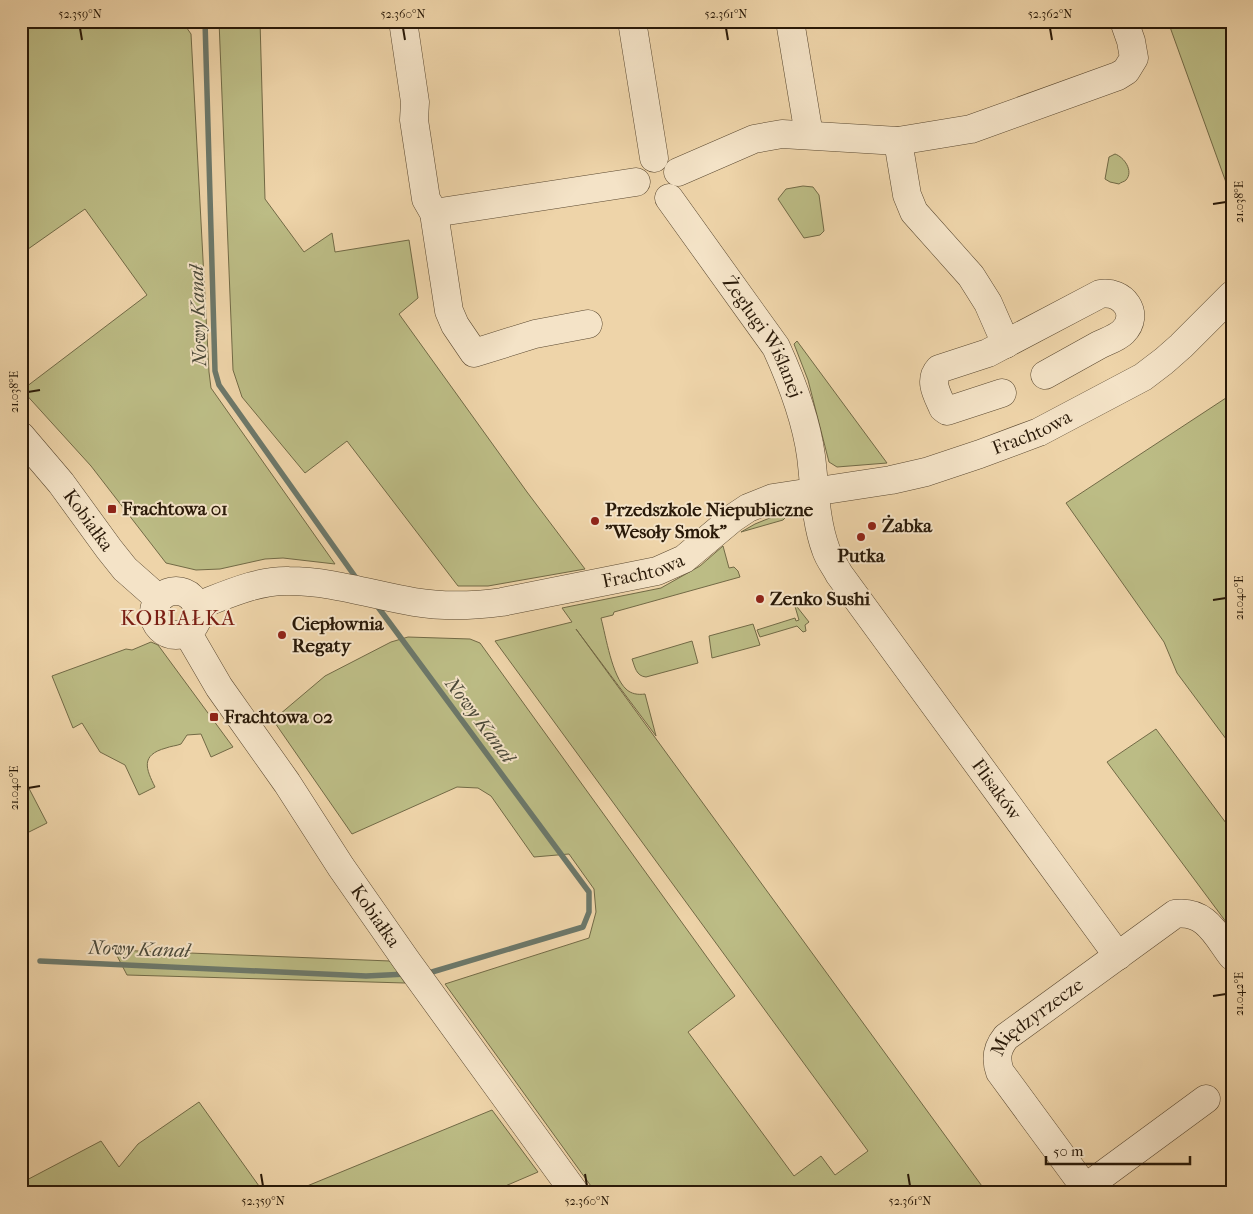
<svg xmlns="http://www.w3.org/2000/svg" width="1253" height="1214" font-family="'IM FELL French Canon',serif">
<style>
.green{fill:#bcbc85;stroke:#726a46}
.lines{fill:none;stroke-linecap:round;stroke-linejoin:round}
.stream{stroke:#6c786a;stroke-width:5.5}
.minor-casing{stroke:#5a4830;stroke-width:29}
.minor{stroke:#f4e3c7;stroke-width:28}
.ticks{fill:none;stroke:#291908;stroke-width:2}
.poi-dot{fill:#8f2418;stroke:#f4e3c7;stroke-width:2}
.labels{text-anchor:middle;dominant-baseline:central;stroke-width:4;stroke-linejoin:round;paint-order:stroke}
.street-label{font-size:19px;fill:#291908;stroke:#f4e3c7}
.poi-label{font-size:19px;font-weight:bold;fill:#291908;stroke:#f4e3c7;text-anchor:start}
.water-label{font-size:20px;font-style:italic;fill:#4b4939;stroke:#f4e3c7}
.quarter-label{font-size:21px;letter-spacing:1px;fill:#7a1f14;stroke:#f4e3c7}
.neatline{fill:none;stroke:#291908;stroke-width:2}
.ticks-label{font-size:12px;text-anchor:middle;fill:#291908}
</style>
<rect width="100%" height="100%" fill="#eed4a9"/>
<filter id="stains"><feTurbulence type="fractalNoise" baseFrequency=".004" numOctaves="4"/><feColorMatrix values="0 0 0 0 .2 0 0 0 0 .09 0 0 0 0 .02 0 0 0 .5 -.17"/></filter>
<radialGradient id="worn" r=".72"><stop offset=".6" stop-color="#630" stop-opacity="0"/><stop offset="1" stop-color="#630" stop-opacity=".3"/></radialGradient>
<!-- green -->
<path class="green" d="M21,21h161l9,13 18,338 2,16 124,176 -52,-6 -18,1 -45,10 -24,1 -30,-7 -75,-97 -69,-76 125,-95 -62,-86 -64,45z
M219,21h41l5,178 39,53 28,-19 3,19 74,-12 9,58 -19,16 128,178 58,77 -97,17h-30l-111,-145 -42,32 -63,-76 -9,-27z
M1168,21h64v178l-62,-172z
M1115,154c9,3 19,17 11,26 -2,2 -5,2 -7,4l-9,-2 -5,-3 4,-22z
M803,186l10,1 6,8 5,36 -4,4 -16,3 -26,-39 8,-10z
M797,341l90,122 -50,4 -8,-5 -21,-82 -14,-36z
M1232,394v353l-55,-74 -13,-31 -98,-139z
M782,513l3,5 -2,2 -42,12 14,-8z
M723,546l6,22 5,-1 4,4 2,6 -126,35 -1,3 -12,3c5,19 11,58 25,71 5,5 12,6 19,5l11,42 -80,-107 411,564h-391l-151,-209 144,-46 7,-26 -2,-23 -25,-35 -35,3 -43,-61 -13,-8 -21,-1 -105,47 -79,-114 52,-44 66,-34 17,-5 62,2 10,4 255,353 -47,36 106,144 27,-20 14,19 33,-24 -373,-510 77,-19 -10,-14 99,-20 39,-22z
M794,603l15,19 -4,3 1,6 -3,1 -6,-6 -37,11 -3,-7 38,-12 1,3 3,-1z
M753,624l7,21 -48,13 -3,-22z
M692,641l6,22 -52,14c-10,-1 -11,-10 -14,-18z
M151,642l7,3 75,102 -22,10 -10,-23 -14,1 -6,9c-5,2 -10,2 -15,4 -26,7 -20,21 -11,39l-16,8 -14,-30 -25,-13 -18,-29 -9,5 -21,-52 74,-27 6,1z
M1156,729l76,102v99l-125,-168z
M21,773l26,50 -26,13z
M114,950l276,11 15,22 -278,-8z
M199,1102l65,91h-243v-10l80,-42 18,26 19,-23z
M492,1110l46,62 -49,21h-199z"/>
<g class="lines">
<!-- stream -->
<path class="stream" d="M205,21l10,350 4,14 140,197
M375,603l214,289v20l-6,15 -151,45 -8,1
M40,961l326,15 41,-2"/>
<!-- minor casing -->
<g class="minor-casing">
<g id="minor">
<path d="M403,21l12,81 -1,18 12,79 8,14 15,98 6,14 19,28 61,-19 53,-10"/>
<path d="M632,21l22,137"/>
<path d="M790,21l19,114"/>
<path d="M898,141l9,54 7,17 57,64 17,27 18,41"/>
<path d="M678,172l76,-33 28,-5 116,7 73,-12 147,-53 8,-5 8,-13 -3,-17 -7,-20"/>
<path id="s1" d="M669,198l107,149c15,33 30,72 35,109 4,32 4,64 15,94 3,9 9,16 13,24l279,382"/>
<path d="M434,213l202,-31"/>
<path d="M1002,393l-55,18 -4,-3c-5,-12 -15,-27 -4,-39l49,-16 112,-59c23,-4 41,20 23,38 -6,6 -16,9 -24,13 -18,10 -36,20 -54,30"/>
<path id="s2" d="M21,436l40,47 48,66 16,20 34,30"/>
<circle cx="176" cy="613" r="22"/>
<path id="s3" d="M197,606c29,-11 61,-26 92,-25 42,0 84,14 125,21 30,5 59,4 88,0l155,-31 27,-12 49,-41 15,-10 25,-10 118,-18 35,-8 54,-18 59,-22 104,-55 21,-16 17,-15 51,-51"/>
<path id="s4" d="M187,632l32,55 68,96 54,84 65,93 169,233"/>
<path d="M1085,1188l121,-89"/>
<path id="s5" d="M1089,1193l-89,-121c-5,-14 -3,-24 6,-35l169,-123c31,-4 41,21 57,42"/>
</g>
</g>
<!-- minor -->
<use href="#minor" class="minor"/>
</g>
<!-- ticks -->
<path class="ticks" d="M80,28l2,12M403,28l2,12M726,28l2,12M1050,28l2,12M1213,204l13,-2M28,392l12,-2M1213,600l13,-2M28,788l12,-2M1213,996l13,-2M261,1174l2,12M585,1174l2,12M908,1174l2,12"/>
<!-- markers -->
<g class="poi-dot">
<rect x="107" y="504" width="10" height="10" rx="2.5"/>
<circle cx="595" cy="521" r="5"/>
<circle cx="872" cy="526" r="5"/>
<circle cx="861" cy="537" r="5"/>
<circle cx="760" cy="599" r="5"/>
<circle cx="282" cy="635" r="5"/>
<rect x="209" y="712" width="10" height="10" rx="2.5"/>
</g>
<g class="labels">
<!-- street labels -->
<g class="street-label">
<text stroke="none"><textPath href="#s1" startOffset="168">Żeglugi Wiślanej</textPath></text>
<text stroke="none"><textPath href="#s3" startOffset="876">Frachtowa</textPath></text>
<text stroke="none"><textPath href="#s2" startOffset="108">Kobiałka</textPath></text>
<text stroke="none"><textPath href="#s3" startOffset="456">Frachtowa</textPath></text>
<text stroke="none"><textPath href="#s1" startOffset="688">Flisaków</textPath></text>
<text stroke="none"><textPath href="#s4" startOffset="341">Kobiałka</textPath></text>
<text stroke="none"><textPath href="#s5" startOffset="224">Międzyrzecze</textPath></text>
</g>
<!-- poi labels -->
<g class="poi-label">
<text x="122" y="509">Frachtowa 01</text>
<text x="605" y="510">Przedszkole Niepubliczne<tspan x="605" dy="22">"Wesoły Smok"</tspan></text>
<text x="882" y="526">Żabka</text>
<text x="861" y="556" text-anchor="middle">Putka</text>
<text x="770" y="599">Zenko Sushi</text>
<text x="292" y="624">Ciepłownia<tspan x="292" dy="22">Regaty</tspan></text>
<text x="224" y="717">Frachtowa 02</text>
</g>
<!-- water labels -->
<g class="water-label">
<text transform="translate(198 316) rotate(-92)">Nowy Kanał</text>
<text transform="translate(480 720) rotate(53)">Nowy Kanał</text>
<text transform="translate(139 949) rotate(2)">Nowy Kanał</text>
</g>
<!-- quarter labels -->
<g class="quarter-label">
<text x="178" y="618">KOBIAŁKA</text>
</g>
</g>
<!-- margin -->
<rect width="1253" height="1214" fill="none" stroke="#eed4a9" stroke-width="55"/>
<!-- scale -->
<path d="M1046 1156v8h144v-8" fill="none" stroke="#291908" stroke-width="2.5"/>
<text x="1053" y="1156" font-size="15" fill="#291908" stroke="#f4e3c7" stroke-width="4" paint-order="stroke">50 m</text>
<rect x="28" y="28" width="1198" height="1158" class="neatline"/>
<g class="ticks-label">
<text x="80" y="18">52.359°N</text>
<text x="403" y="18">52.360°N</text>
<text x="726" y="18">52.361°N</text>
<text x="1050" y="18">52.362°N</text>
<text transform="translate(1239 202) rotate(-90)" y="4">21.038°E</text>
<text transform="translate(14 392) rotate(-90)" y="4">21.038°E</text>
<text transform="translate(1239 598) rotate(-90)" y="4">21.040°E</text>
<text transform="translate(14 788) rotate(-90)" y="4">21.040°E</text>
<text transform="translate(1239 994) rotate(-90)" y="4">21.042°E</text>
<text x="263" y="1205">52.359°N</text>
<text x="587" y="1205">52.360°N</text>
<text x="910" y="1205">52.361°N</text>
</g>
<rect width="100%" height="100%" filter="url(#stains)"/>
<rect width="100%" height="100%" fill="url(#worn)"/>
</svg>
